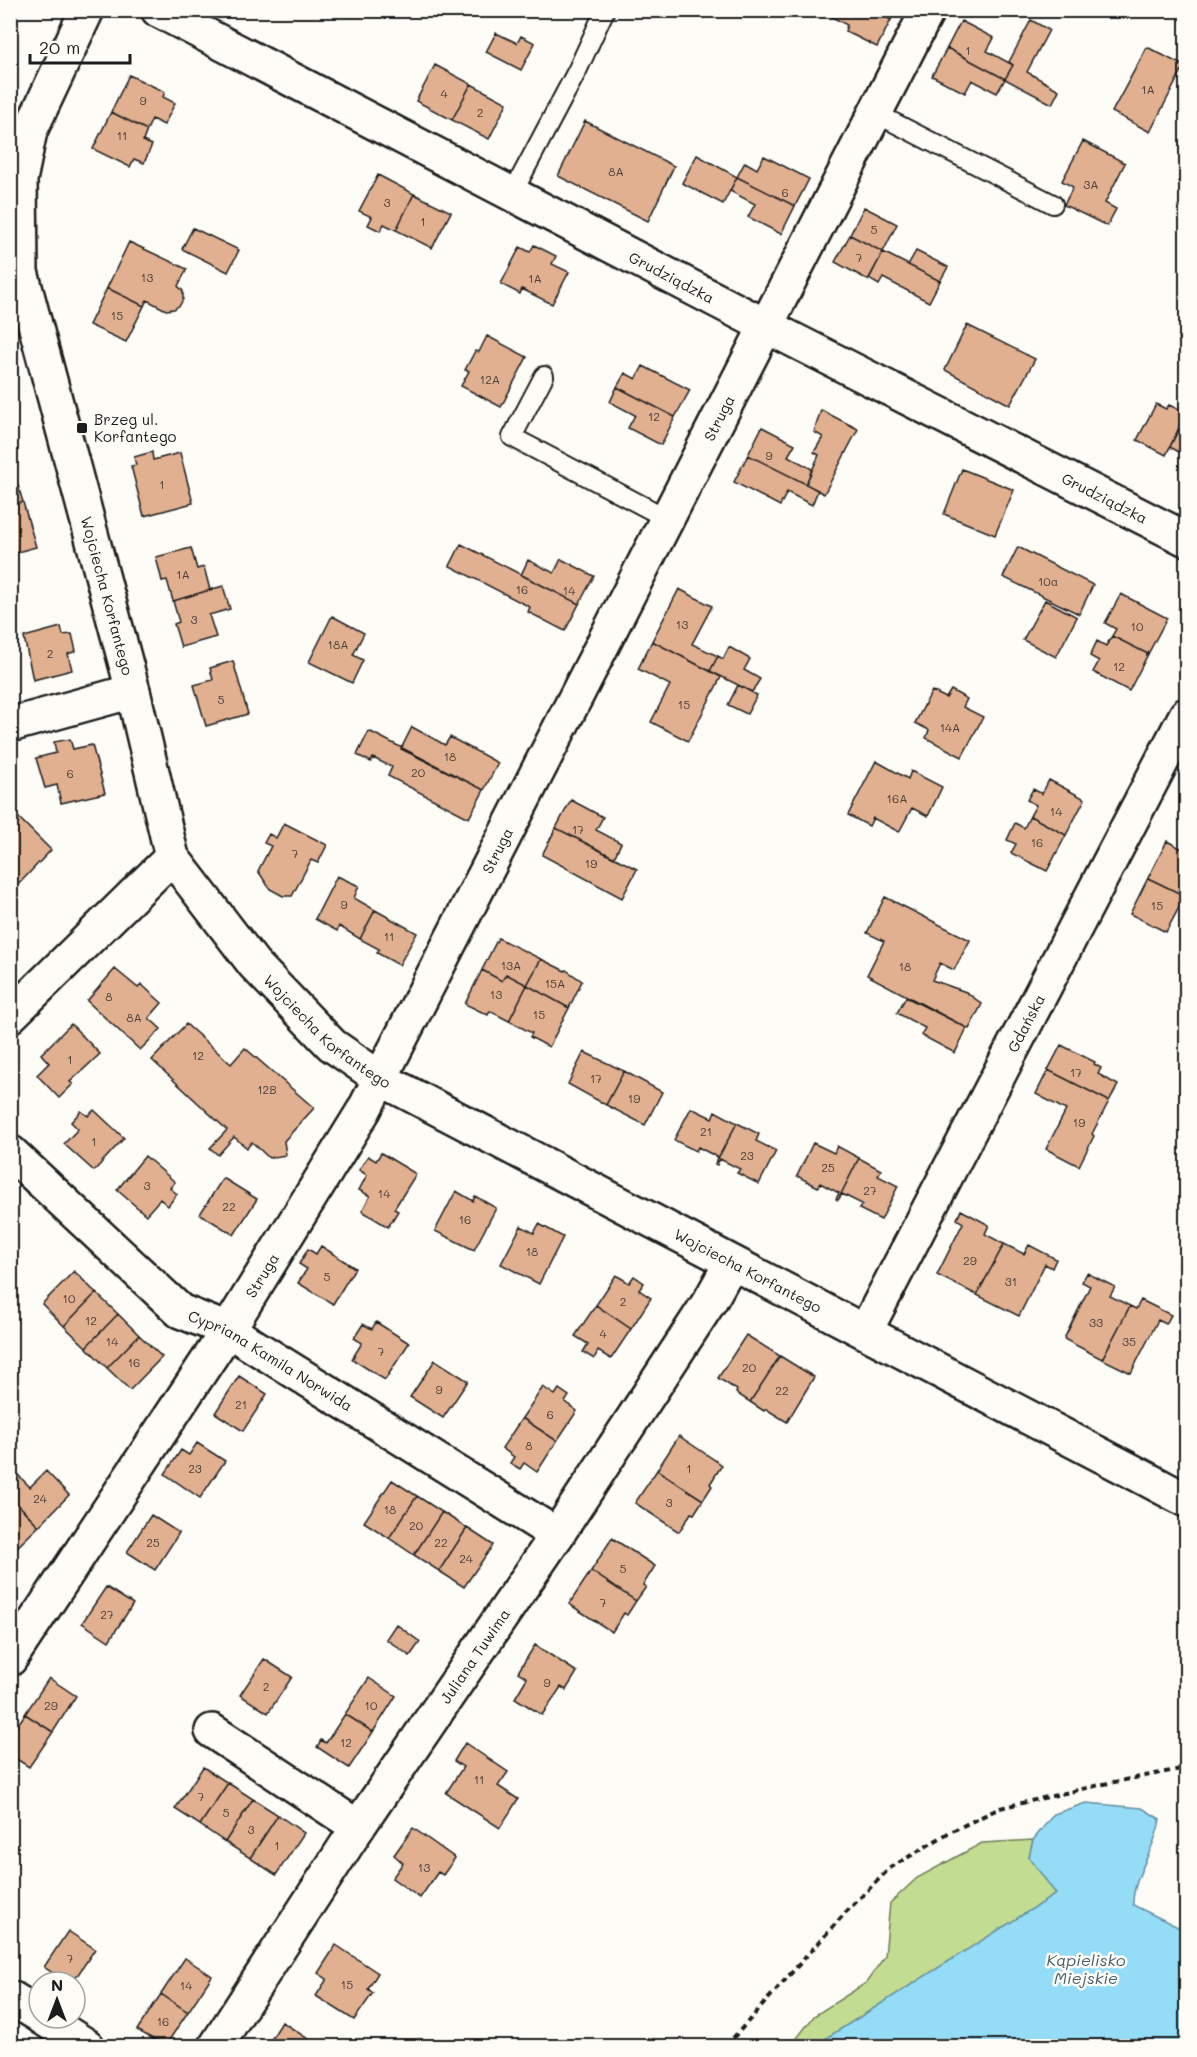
<svg xmlns="http://www.w3.org/2000/svg" width="1197" height="2057" font-family="Mali,sans-serif">
<style>
.green{fill:#c2dc92;stroke:#6f7c57;stroke-width:1.5}
.water{fill:#95dcf7;stroke:#658f9f;stroke-width:1.5}
.building{fill:#e0b091;stroke:#1c1c1c;stroke-width:1.5}
.lines{fill:none;stroke-linecap:round;stroke-linejoin:round}
.service-casing{stroke:#1c1c1c;stroke-width:22}
.minor-casing{stroke:#1c1c1c;stroke-width:38}
.path{stroke:#1c1c1c;stroke-width:4;stroke-dasharray:6 4.5;stroke-linecap:butt}
.service{stroke:#fdfcf7;stroke-width:18}
.minor{stroke:#fdfcf7;stroke-width:33}
.poi-dot{fill:#1c1c1c;stroke:#fdfcf7;stroke-width:2}
.labels{text-anchor:middle;dominant-baseline:central;stroke-width:5;stroke-linejoin:round;paint-order:stroke}
.number-label{font-size:12px;fill:#4d4139}
.street-label{font-size:15px;fill:#1c1c1c;stroke:#fdfcf7}
.poi-label{font-size:15px;fill:#1c1c1c;stroke:#fdfcf7;text-anchor:start}
.water-label{font-size:16px;font-style:italic;fill:#465f69;stroke:#fdfcf7}
</style>
<rect width="100%" height="100%" fill="#fdfcf7"/>
<filter id="ink" filterUnits="userSpaceOnUse"><feTurbulence type="fractalNoise" baseFrequency=".0167" numOctaves="2"/><feDisplacementMap in="SourceGraphic" scale="12" xChannelSelector="R" yChannelSelector="G"/><feConvolveMatrix kernelMatrix="1 2 1 2 8 2 1 2 1" color-interpolation-filters="sRGB"/></filter>
<g filter="url(#ink)">
<!-- green -->
<path class="green" d="M1033,1840l-4,17 28,37 -237,148 -2,4h-27l23,-30 52,-33 19,-27 5,-53 27,-25 65,-35z"/>
<!-- water -->
<path class="water" d="M1086,1803l56,5 18,11c-4,30 -28,58 -27,86l53,26v115h-368l2,-4 236,-148 -27,-37 4,-17 21,-26z"/>
<!-- building -->
<path class="building" d="M819,10h54l18,10 -14,27 -32,-16 2,-6z
M873,10h23l-5,10z
M1031,20l18,10 -22,42 32,18 -7,14 -47,-25 8,-14 -4,-3z
M961,21l33,17 -7,13 26,14 -8,14 -58,-31z
M496,33l21,10 4,-7 14,7 -14,27 -35,-18z
M1147,47l37,19 -34,66 -38,-20z
M947,48l58,31 -8,14 -25,-13 -7,13 -33,-17z
M435,65l36,19 -19,36 -36,-19z
M129,75l36,17 -2,5 12,6 -11,22 -12,-6 -5,11 -36,-18z
M471,84l36,19 -18,36 -37,-19z
M111,112l36,18 -4,11 9,4 -8,18 -10,-4 -4,8 -37,-18z
M585,121l89,45 -26,55 -90,-45z
M1083,141l42,22 -20,40 11,6 -9,17 -43,-21 9,-18 -11,-6z
M697,155l40,22 -14,27 -41,-21z
M764,156l45,23 -14,27 -58,-29 8,-15 12,7z
M378,175l36,19 -18,36 -12,-6 -4,7 -12,-6 4,-8 -13,-6z
M737,177l58,29 -14,28 -33,-17 7,-13 -25,-13z
M414,194l37,18 -19,36 -36,-18z
M864,207l33,17 -14,28 -33,-17z
M193,228l46,22 -11,22 -46,-23z
M850,235l33,17 -15,28 -33,-18z
M129,242l58,27 -9,17 5,5v8l-3,6 -6,4 -8,1 -19,-10 -3,6 -37,-18z
M534,245l22,11 -4,8 17,8 -17,32 -30,-15 -2,5 -19,-10 19,-37 10,5z
M916,251l32,16 -8,14 -32,-16z
M883,252l57,29 -11,21 -46,-24 -4,7 -10,-6z
M107,288l37,18 -18,36 -37,-17z
M967,325l68,34 -25,46 -65,-35z
M487,336l40,21 -26,50 -40,-21 8,-15 -4,-1 10,-19 4,1z
M643,366l47,24 -15,27 -58,-30 8,-14 11,6z
M617,387l58,30 -14,28 -33,-17 7,-13 -25,-13z
M1156,404l10,5 3,-4 17,8 -20,42 -29,-15z
M821,410l37,19 -34,65 -18,-10 13,-29 -5,-3 9,-15 -9,-5z
M762,427l33,17 -7,12 24,13 -6,15 -58,-29z
M1180,427l6,3v26l-16,-9z
M152,452l1,8 27,-7 13,50 -49,13 -13,-50 5,-1 -2,-8z
M748,455l70,35 -6,15 -25,-13 -7,14 -46,-24z
M10,460l13,42 -13,3z
M962,469l52,21 -19,45 -51,-21z
M23,502l13,45 -26,7v-49z
M461,544l118,60 -14,27 -37,-19 2,-5 -80,-41z
M1018,547l75,38 -14,29 -76,-37z
M191,548l6,21 7,-2 6,23 -37,11 -6,-21 -5,1 -6,-24z
M561,559l33,17 -15,28 -58,-29 7,-15 26,13z
M223,586l7,23 -21,6 7,22 -35,10 -7,-23 5,-2 -6,-21z
M679,589l33,17 -20,38 26,12 -8,15 -58,-30z
M1121,594l46,24 -19,36 -36,-18 4,-7 -11,-6z
M1045,600l32,17 -21,40 -33,-17z
M332,616l32,17 -11,22 10,5 -11,23 -43,-21z
M61,627l2,8 9,-1 4,17 -8,3 4,16 -39,10 -9,-43z
M1112,636l36,18 -19,37 -36,-19 6,-11 -9,-5 7,-15 9,5z
M652,641l69,36 -33,64 -37,-19 19,-37 -32,-16z
M729,647l21,12 -6,11 16,9 -8,13 -42,-21 8,-15 5,3z
M233,661l15,53 -42,12 -12,-41 19,-5 -3,-12z
M738,685l19,10 -10,19 -19,-9z
M951,690l16,9 -4,8 20,10 -21,40 -36,-19 3,-8 -14,-7 17,-32 14,7z
M412,727l33,18 5,-8 48,26 -14,27 -83,-41z
M369,731l115,59 -15,28 -81,-42 4,-9 -19,-9 -2,4 -14,-7z
M70,739l3,10 19,-4 13,48 -44,10 -4,-18 -12,3 -9,-30 20,-5 -2,-11z
M876,761l32,18 3,-8 31,16 -14,29 -16,-8 -13,24 -26,-14 -4,8 -21,-11z
M1049,780l36,19 -19,36 -36,-19 6,-11 -9,-5 6,-11 9,5z
M571,800l32,17 -7,13 25,13 -7,15 -58,-30z
M11,810l40,40 -37,39 -4,-4z
M1030,816l36,19 -19,36 -36,-18 5,-9 -9,-4 8,-17 9,5z
M284,823l43,22 -9,18 -7,-3 -19,36h-9l-13,-7 -12,-18 13,-25 -7,-3 5,-9 7,4z
M556,828l81,41 -15,29 -80,-43z
M1167,841l19,10v41l-1,4 -37,-18z
M337,876l22,10 -5,12 21,12 -15,29 -21,-13 -2,5 -22,-12z
M1148,878l37,18 -19,36 -36,-18z
M885,897l85,43 -16,30 -14,-7 -8,17 34,12 16,12 -13,25 -102,-54 17,-34 -17,-8z
M375,910l42,23 -18,32 -22,-12 2,-4 -19,-10z
M498,938l43,21 -14,26 -21,-11 -4,7 -20,-11z
M541,959l24,12 1,-1 16,11 -13,27 -42,-23z
M115,969l23,19 3,-4 21,19 -13,15 12,11 -21,21 -53,-49z
M482,970l20,11 4,-7 21,11 -18,36 -19,-10 -2,4 -23,-11z
M527,985l42,23 -20,39 -19,-10 2,-4 -23,-12z
M906,997l61,31 -12,25 -34,-18 4,-7 -28,-15z
M71,1024l29,30 -30,28 3,2 -14,14 -22,-23 12,-12 -8,-9z
M186,1024l45,40 14,-16 69,60 -30,33 2,14 -17,3 -17,-16 -5,6 -13,-11 -16,18 -8,-7 17,-18 -75,-70z
M1061,1045l34,17 -1,2 7,4 -3,6 20,11 -9,16 -61,-31z
M584,1052l40,19 -18,34 -38,-21z
M1048,1070l61,31 -17,33 2,2 -15,30 -33,-17 20,-39 -30,-16z
M624,1071l38,21 -17,33 -39,-20z
M691,1108l21,10 3,-7 22,12 -22,41 2,-7 -19,-10 -2,4 -22,-11z
M94,1110l30,28 -30,33 -30,-27 14,-15 -7,-7 10,-11 7,5z
M737,1123l22,11 -3,7 20,10 -17,33 -22,-11 3,-4 -20,-10 -3,6 -2,-1z
M813,1143l21,10 3,-7 22,12 -21,42 -2,-1 3,-6 -19,-10 -2,4 -21,-11z
M381,1153l35,21 -22,35 4,2 -10,16 -26,-16 8,-15 -11,-6 8,-15 -8,-5 9,-14 8,5z
M145,1156l30,26 -5,6 7,6 -9,12 -8,-7 -14,16 -29,-25z
M859,1158l22,12 -3,6 20,10 -17,34 -22,-11 3,-5 -20,-10 -4,6z
M223,1178l34,21 -23,36 -34,-21z
M456,1191l17,10 2,-5 21,12 -22,42 -39,-19z
M961,1210l28,15 -4,9 19,10 -27,51 -40,-20 26,-52 -6,-4z
M539,1224l24,13 -24,47 -38,-20 20,-38 13,7z
M1004,1244l20,10 5,-9 27,14 -4,9 -7,-4 -26,52 -42,-21z
M321,1246l34,22 -22,36 -35,-21 9,-14 -8,-5 9,-15 8,5z
M74,1271l22,22 -32,33 -22,-22z
M1087,1273l28,14 -5,9 20,10 -28,53 -38,-20 26,-53 -8,-4z
M616,1275l13,8 5,-7 10,7 -5,7 12,8 -20,31 -35,-24z
M96,1293l22,21 -32,33 -22,-21z
M1141,1300l30,15 -5,9 -8,-4 -27,53 -29,-14 28,-53 6,3z
M596,1305l35,24 -20,30 -13,-8 -4,8 -11,-7 5,-8 -13,-8z
M118,1314l21,21 -32,33 -21,-21z
M376,1322l33,21 -24,37 -33,-21 10,-16 -8,-5 9,-14 9,5z
M139,1335l23,22 -32,33 -23,-22z
M746,1335l34,21 -30,46 -14,-9 1,-3 -19,-12z
M780,1356l34,21 -27,45 -21,-13 -2,2 -14,-9z
M435,1360l33,21 -25,37 -33,-21z
M239,1376l28,18 -24,37 -28,-18z
M543,1387l12,8 4,-6 10,7 -4,6 12,9 -20,30 -35,-23z
M1186,1392v16l-6,-3z
M522,1418l35,23 -20,31 -13,-9 -4,6 -10,-6 4,-6 -12,-9z
M679,1436l43,29 -12,19 2,2 -9,14 -46,-30z
M197,1443l28,18 -25,37 -35,-24 16,-24 8,5z
M10,1467l20,20 16,-16 23,24 -30,31 -29,-30z
M657,1470l46,30 -9,14 -3,-1 -12,19 -44,-29z
M392,1480l25,16 -28,42 -25,-16z
M417,1496l25,16 -28,43 -25,-17z
M15,1502l24,24 -29,28v-48z
M442,1512l25,16 -28,43 -25,-16z
M151,1515l28,18 -24,37 -28,-18z
M467,1528l26,17 -29,42 -25,-16z
M612,1538l43,28 -12,19 3,2 -10,14 -45,-30z
M591,1571l45,30 -9,14 -3,-2 -12,19 -43,-28z
M106,1587l27,17 -24,37 -27,-18z
M396,1624l24,18 -10,14 -24,-17z
M535,1645l42,27 -11,18 -5,-3 -19,28 -27,-17 12,-20 -9,-6z
M264,1659l28,18 -24,36 -28,-18z
M49,1678l27,18 -23,36 -28,-18z
M369,1678l27,18 -23,36 -28,-18z
M25,1714l28,18 -24,35 -19,-12v-19z
M345,1714l28,18 -24,36 -32,-21 4,-7 5,3z
M465,1743l43,29 -10,14 20,13 -18,29 -54,-35 17,-26 -9,-6z
M203,1767l25,16 -28,42 -25,-16z
M228,1783l25,16 -28,43 -25,-17z
M253,1799l25,16 -28,43 -25,-16z
M278,1815l26,18 -28,42 -26,-17z
M413,1828l42,30 -12,17 -5,-3 -18,26 -28,-20 11,-15 -9,-8z
M68,1931l27,18 -22,33h-7l-22,-15z
M336,1945l42,28 -10,16 5,4 -19,27 -38,-24 11,-17 -9,-6z
M185,1958l27,18 -24,36 -27,-18z
M161,1994l27,18 -23,34 -28,-16z
M282,2022l37,24h-52z"/>
<g class="lines">
<!-- service casing -->
<g class="service-casing">
<path id="service" d="M875,113l178,91
M512,194l65,-123 28,-61
M544,376l-32,61 154,81"/>
</g>
<!-- minor casing -->
<g class="minor-casing">
<g id="minor">
<path id="s1" d="M158,10l608,316 420,213"/>
<path id="s2" d="M30,131l-10,49 1,92 112,419 39,166 82,107 78,81 49,34c269,141 538,279 805,421"/>
<path d="M12,144l18,-13 57,-121"/>
<path d="M10,725l123,-34"/>
<path d="M10,1016l162,-159"/>
<path id="s3" d="M10,1152l170,159 48,19 329,205"/>
<path id="s4" d="M866,1330l320,-615"/>
<path id="s5" d="M10,1659l218,-329 136,-220 564,-1100"/>
<path d="M212,1731l146,96"/>
<path d="M13,1999l26,16"/>
<path d="M43,2018l44,28"/>
<path id="s6" d="M216,2046l142,-219 199,-292 154,-236 20,-36"/>
</g>
</g>
<!-- path -->
<path class="path" d="M726,2046l120,-134 44,-44 60,-36 50,-24 104,-24 82,-16"/>
<!-- service -->
<use href="#service" class="service"/>
<!-- minor -->
<use href="#minor" class="minor"/>
</g>
</g>
<!-- markers -->
<rect class="poi-dot" x="76" y="422" width="12" height="12" rx="3"/>
<g class="labels">
<!-- number labels -->
<g class="number-label">
<text x="968" y="50">1</text>
<text x="1148" y="89">1A</text>
<text x="444" y="93">4</text>
<text x="143" y="100">9</text>
<text x="480" y="112">2</text>
<text x="122" y="135">11</text>
<text x="616" y="171">8A</text>
<text x="1091" y="184">3A</text>
<text x="785" y="192">6</text>
<text x="387" y="202">3</text>
<text x="423" y="221">1</text>
<text x="874" y="229">5</text>
<text x="859" y="257">7</text>
<text x="147" y="277">13</text>
<text x="535" y="278">1A</text>
<text x="117" y="315">15</text>
<text x="490" y="379">12A</text>
<text x="654" y="416">12</text>
<text x="769" y="455">9</text>
<text x="162" y="484">1</text>
<text x="183" y="574">1A</text>
<text x="1048" y="581">10a</text>
<text x="522" y="589">16</text>
<text x="569" y="590">14</text>
<text x="194" y="619">3</text>
<text x="682" y="624">13</text>
<text x="1137" y="626">10</text>
<text x="338" y="644">18A</text>
<text x="50" y="653">2</text>
<text x="1119" y="666">12</text>
<text x="221" y="699">5</text>
<text x="684" y="704">15</text>
<text x="950" y="727">14A</text>
<text x="450" y="756">18</text>
<text x="418" y="772">20</text>
<text x="70" y="773">6</text>
<text x="897" y="798">16A</text>
<text x="1056" y="811">14</text>
<text x="578" y="829">17</text>
<text x="1037" y="842">16</text>
<text x="295" y="853">7</text>
<text x="591" y="863">19</text>
<text x="344" y="904">9</text>
<text x="1157" y="905">15</text>
<text x="389" y="936">11</text>
<text x="511" y="965">13A</text>
<text x="905" y="966">18</text>
<text x="555" y="983">15A</text>
<text x="496" y="994">13</text>
<text x="109" y="996">8</text>
<text x="539" y="1014">15</text>
<text x="134" y="1017">8A</text>
<text x="198" y="1055">12</text>
<text x="70" y="1059">1</text>
<text x="1076" y="1072">17</text>
<text x="596" y="1078">17</text>
<text x="267" y="1089">12B</text>
<text x="634" y="1098">19</text>
<text x="1079" y="1122">19</text>
<text x="706" y="1131">21</text>
<text x="94" y="1141">1</text>
<text x="747" y="1155">23</text>
<text x="828" y="1167">25</text>
<text x="147" y="1185">3</text>
<text x="870" y="1190">27</text>
<text x="384" y="1193">14</text>
<text x="229" y="1206">22</text>
<text x="465" y="1219">16</text>
<text x="532" y="1251">18</text>
<text x="970" y="1260">29</text>
<text x="327" y="1276">5</text>
<text x="1011" y="1281">31</text>
<text x="69" y="1298">10</text>
<text x="623" y="1301">2</text>
<text x="91" y="1320">12</text>
<text x="1096" y="1322">33</text>
<text x="603" y="1333">4</text>
<text x="112" y="1341">14</text>
<text x="1129" y="1341">35</text>
<text x="381" y="1351">7</text>
<text x="134" y="1362">16</text>
<text x="749" y="1367">20</text>
<text x="439" y="1389">9</text>
<text x="782" y="1390">22</text>
<text x="241" y="1404">21</text>
<text x="550" y="1414">6</text>
<text x="529" y="1445">8</text>
<text x="195" y="1468">23</text>
<text x="689" y="1468">1</text>
<text x="40" y="1498">24</text>
<text x="669" y="1502">3</text>
<text x="390" y="1509">18</text>
<text x="416" y="1525">20</text>
<text x="153" y="1542">25</text>
<text x="441" y="1542">22</text>
<text x="466" y="1558">24</text>
<text x="623" y="1568">5</text>
<text x="603" y="1602">7</text>
<text x="107" y="1614">27</text>
<text x="547" y="1682">9</text>
<text x="266" y="1686">2</text>
<text x="51" y="1705">29</text>
<text x="371" y="1705">10</text>
<text x="346" y="1742">12</text>
<text x="479" y="1779">11</text>
<text x="201" y="1796">7</text>
<text x="226" y="1812">5</text>
<text x="251" y="1829">3</text>
<text x="277" y="1845">1</text>
<text x="424" y="1867">13</text>
<text x="70" y="1958">7</text>
<text x="347" y="1984">15</text>
<text x="186" y="1985">14</text>
<text x="163" y="2021">16</text>
</g>
<!-- street labels -->
<g class="street-label">
<text stroke="none"><textPath href="#s1" startOffset="579">Grudziądzka</textPath></text>
<text stroke="none"><textPath href="#s5" startOffset="1431">Struga</textPath></text>
<text stroke="none"><textPath href="#s1" startOffset="1065">Grudziądzka</textPath></text>
<text stroke="none"><textPath href="#s2" startOffset="477">Wojciecha Korfantego</textPath></text>
<text stroke="none"><textPath href="#s5" startOffset="945">Struga</textPath></text>
<text stroke="none"><textPath href="#s4" startOffset="346">Gdańska</textPath></text>
<text stroke="none"><textPath href="#s2" startOffset="981">Wojciecha Korfantego</textPath></text>
<text stroke="none"><textPath href="#s2" startOffset="1467">Wojciecha Korfantego</textPath></text>
<text stroke="none"><textPath href="#s5" startOffset="459">Struga</textPath></text>
<text stroke="none"><textPath href="#s3" startOffset="336">Cypriana Kamila Norwida</textPath></text>
<text stroke="none"><textPath href="#s6" startOffset="468">Juliana Tuwima</textPath></text>
</g>
<!-- poi labels -->
<g class="poi-label">
<text x="94" y="419">Brzeg ul.<tspan x="94" dy="17">Korfantego</tspan></text>
</g>
<!-- water labels -->
<g class="water-label">
<text x="1086" y="1959">Kąpielisko<tspan x="1086" dy="18">Miejskie</tspan></text>
</g>
</g>
<!-- margin -->
<rect width="1197" height="2057" fill="none" stroke="#fdfcf7" stroke-width="36"/>
<rect x="18" y="18" width="1161" height="2021" fill="none" stroke="#1c1c1c" stroke-width="2" filter="url(#ink)"/>
<!-- north arrow -->
<g transform="translate(57 2000)"><circle r="28" fill="#fdfcf7" stroke="#a3a29f" stroke-width="1.5"/>
<path d="M0-4.5L10 22L0 15L-10 22Z" fill="#1c1c1c"/>
<text y="-9" font-size="16" font-weight="bold" text-anchor="middle" fill="#1c1c1c">N</text>
</g>
<!-- scale -->
<path d="M30 54v9h100v-9" fill="none" stroke="#1c1c1c" stroke-width="3"/>
<text x="39" y="54" font-size="18" fill="#1c1c1c" stroke="#fdfcf7" stroke-width="4.5" paint-order="stroke">20 m</text>
</svg>
